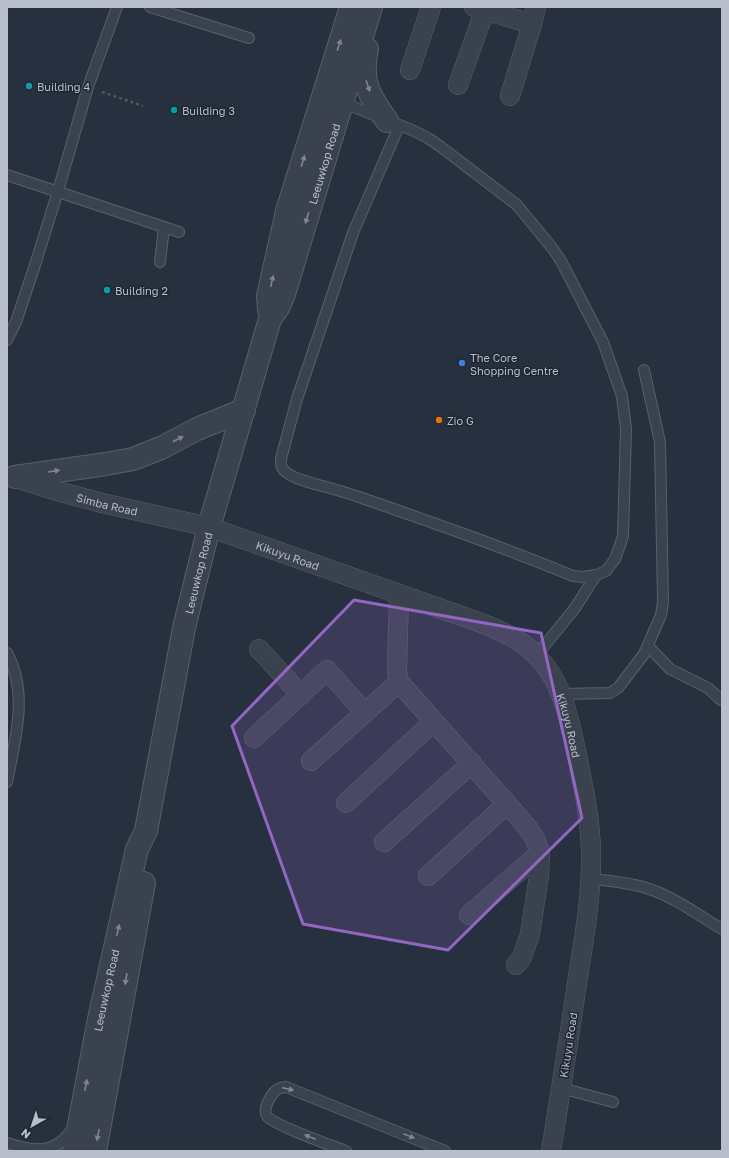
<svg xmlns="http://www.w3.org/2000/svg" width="729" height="1158" font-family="'Golos Text',sans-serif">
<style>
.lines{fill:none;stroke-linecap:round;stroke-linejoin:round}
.service-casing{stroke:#58606c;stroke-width:12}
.minor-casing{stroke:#58606c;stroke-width:20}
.tertiary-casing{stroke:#58606c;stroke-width:24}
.path{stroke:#485b5e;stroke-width:2.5;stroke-dasharray:3 3;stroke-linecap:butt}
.service{stroke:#3a424e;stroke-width:10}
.minor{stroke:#3a424e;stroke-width:19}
.tertiary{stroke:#3a424e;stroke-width:22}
.oneway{fill:#7f8692}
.marked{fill:#9366c3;fill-opacity:0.2;stroke:#9366c3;stroke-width:3;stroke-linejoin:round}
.culture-dot{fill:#0f9aa8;stroke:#1f2733;stroke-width:1.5}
.shop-dot{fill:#3f7fe0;stroke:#1f2733;stroke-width:1.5}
.food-dot{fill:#e8710a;stroke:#1f2733;stroke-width:1.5}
.labels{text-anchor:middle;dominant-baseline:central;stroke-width:3;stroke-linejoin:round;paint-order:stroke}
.poi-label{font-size:11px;fill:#b7bdc9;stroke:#1f2733;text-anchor:start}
.street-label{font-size:11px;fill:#b7bdc9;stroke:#1f2733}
</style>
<rect width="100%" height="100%" fill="#26303e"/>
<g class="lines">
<!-- service casing -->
<g class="service-casing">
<path id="service" d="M150,7l99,31
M341,102l71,28 16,8 13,9 76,58 36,44 8,12 42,81 19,54 4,33 -3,107 -4,12 -4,11 -9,12 -10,4 -13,2 -10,-1c-70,-29 -142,-54 -214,-79 -14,-5 -29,-9 -44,-13 -9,-3 -20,-5 -28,-11 -7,-5 -7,-11 -5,-18l15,-56 56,-166 46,-107
M7,175l172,57
M160,262l4,-35
M7,340l9,-18 19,-57 23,-74 30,-104 29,-80
M648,646l22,23 38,19 13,12
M7,653c22,40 8,87 0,129
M536,656l39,-48 21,-33
M562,694l48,-1 8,-5 26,-34 17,-39 2,-13 -3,-160 -16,-72
M591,879c18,2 37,3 55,9 27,8 52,27 76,41
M561,1088l52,14
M7,1143c27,9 49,12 66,-15
M346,1151c-13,-5 -73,-26 -79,-35 -4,-6 1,-15 4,-20 4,-6 8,-9 15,-9l159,64"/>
</g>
<!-- minor casing -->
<g class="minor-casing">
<g id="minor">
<path d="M474,7l58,17"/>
<path d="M410,70l21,-63"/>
<path d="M458,85l28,-78"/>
<path d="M510,96l22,-72 4,-17"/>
<path id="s1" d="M13,477l44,14 45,12 107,24 244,86c29,10 61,20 83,42 26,27 31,56 39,91 7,34 15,69 16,104 1,45 -7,89 -14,133 -8,56 -17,112 -26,168"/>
<path d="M399,594l-2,76 2,12 108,122 21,24 8,13 4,12 -1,23 -9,58 -8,23 -6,8"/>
<path d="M259,649l42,46"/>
<path d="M254,738l73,-68 38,43"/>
<path d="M311,761l88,-79"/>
<path d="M346,803l87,-81"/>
<path d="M384,842l88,-79"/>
<path d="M428,876l79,-72"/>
<path d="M469,915l71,-62"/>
</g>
</g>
<!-- tertiary casing -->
<g class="tertiary-casing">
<g id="tertiary">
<path d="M367,49c-7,33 2,46 20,72"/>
<path d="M269,310l-1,-14 19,-85 64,-204"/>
<path d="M15,477l91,-13 27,-5 28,-11 36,-19 47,-19"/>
<path id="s2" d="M74,1151l25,-132 38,-170 9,-18 38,-203 12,-49 13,-52 61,-208 8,-11 6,-14 87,-287"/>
<path d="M95,1151l49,-268"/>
</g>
</g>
<!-- path -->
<path class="path" d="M102,92l41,14"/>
<!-- service -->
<use href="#service" class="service"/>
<!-- minor -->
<use href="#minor" class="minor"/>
<!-- tertiary -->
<use href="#tertiary" class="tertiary"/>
</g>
<!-- one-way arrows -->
<defs><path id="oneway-solid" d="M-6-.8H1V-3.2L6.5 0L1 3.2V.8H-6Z"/></defs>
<g class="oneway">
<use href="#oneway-solid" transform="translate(339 45) rotate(-72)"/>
<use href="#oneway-solid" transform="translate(368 86) rotate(71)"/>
<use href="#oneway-solid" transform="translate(303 161) rotate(-73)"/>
<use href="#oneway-solid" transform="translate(307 218) rotate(107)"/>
<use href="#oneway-solid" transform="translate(272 281) rotate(-78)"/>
<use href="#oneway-solid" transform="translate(178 439) rotate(-27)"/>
<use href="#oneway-solid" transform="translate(54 471) rotate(-9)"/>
<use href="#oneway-solid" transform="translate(118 930) rotate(-77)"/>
<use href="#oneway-solid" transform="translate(126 979) rotate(100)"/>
<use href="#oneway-solid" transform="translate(86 1085) rotate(-79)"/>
<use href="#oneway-solid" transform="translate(288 1089) rotate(13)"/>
<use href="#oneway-solid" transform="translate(98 1135) rotate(101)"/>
<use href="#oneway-solid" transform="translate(409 1136) rotate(22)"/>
<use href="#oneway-solid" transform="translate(310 1137) rotate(-158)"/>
</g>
<!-- marked area -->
<path class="marked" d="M354,600l187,33 41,185 -134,132 -145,-26 -71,-198z"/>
<!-- markers -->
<g class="culture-dot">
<circle cx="29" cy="86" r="4"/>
<circle cx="174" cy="110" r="4"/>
<circle cx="107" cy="290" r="4"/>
</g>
<circle class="shop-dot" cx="462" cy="363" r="4"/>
<circle class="food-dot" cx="439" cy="420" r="4"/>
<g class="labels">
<!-- poi labels -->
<g class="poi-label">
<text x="37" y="86">Building 4</text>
<text x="182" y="110">Building 3</text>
<text x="115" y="290">Building 2</text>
<text x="470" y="357">The Core<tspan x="470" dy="13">Shopping Centre</tspan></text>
<text x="447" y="420">Zio G</text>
</g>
<!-- street labels -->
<g class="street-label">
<text stroke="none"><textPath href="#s2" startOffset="1021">Leeuwkop Road</textPath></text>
<text stroke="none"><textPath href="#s1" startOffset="98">Simba Road</textPath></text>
<text stroke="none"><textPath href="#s1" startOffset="286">Kikuyu Road</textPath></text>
<text stroke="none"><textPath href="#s2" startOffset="592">Leeuwkop Road</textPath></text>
<text stroke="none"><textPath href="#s1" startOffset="634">Kikuyu Road</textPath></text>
<text stroke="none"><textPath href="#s2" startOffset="164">Leeuwkop Road</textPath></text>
<text transform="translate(568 1045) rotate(-81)">Kikuyu Road</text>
</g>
</g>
<!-- border -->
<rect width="729" height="1158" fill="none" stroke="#b7bdc9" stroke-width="16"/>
<!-- north arrow -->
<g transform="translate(32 1126) rotate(219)" stroke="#1f2733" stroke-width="3" paint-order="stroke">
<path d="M0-3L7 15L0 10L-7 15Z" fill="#b7bdc9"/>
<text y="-6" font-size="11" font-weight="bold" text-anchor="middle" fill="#b7bdc9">N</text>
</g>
</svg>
